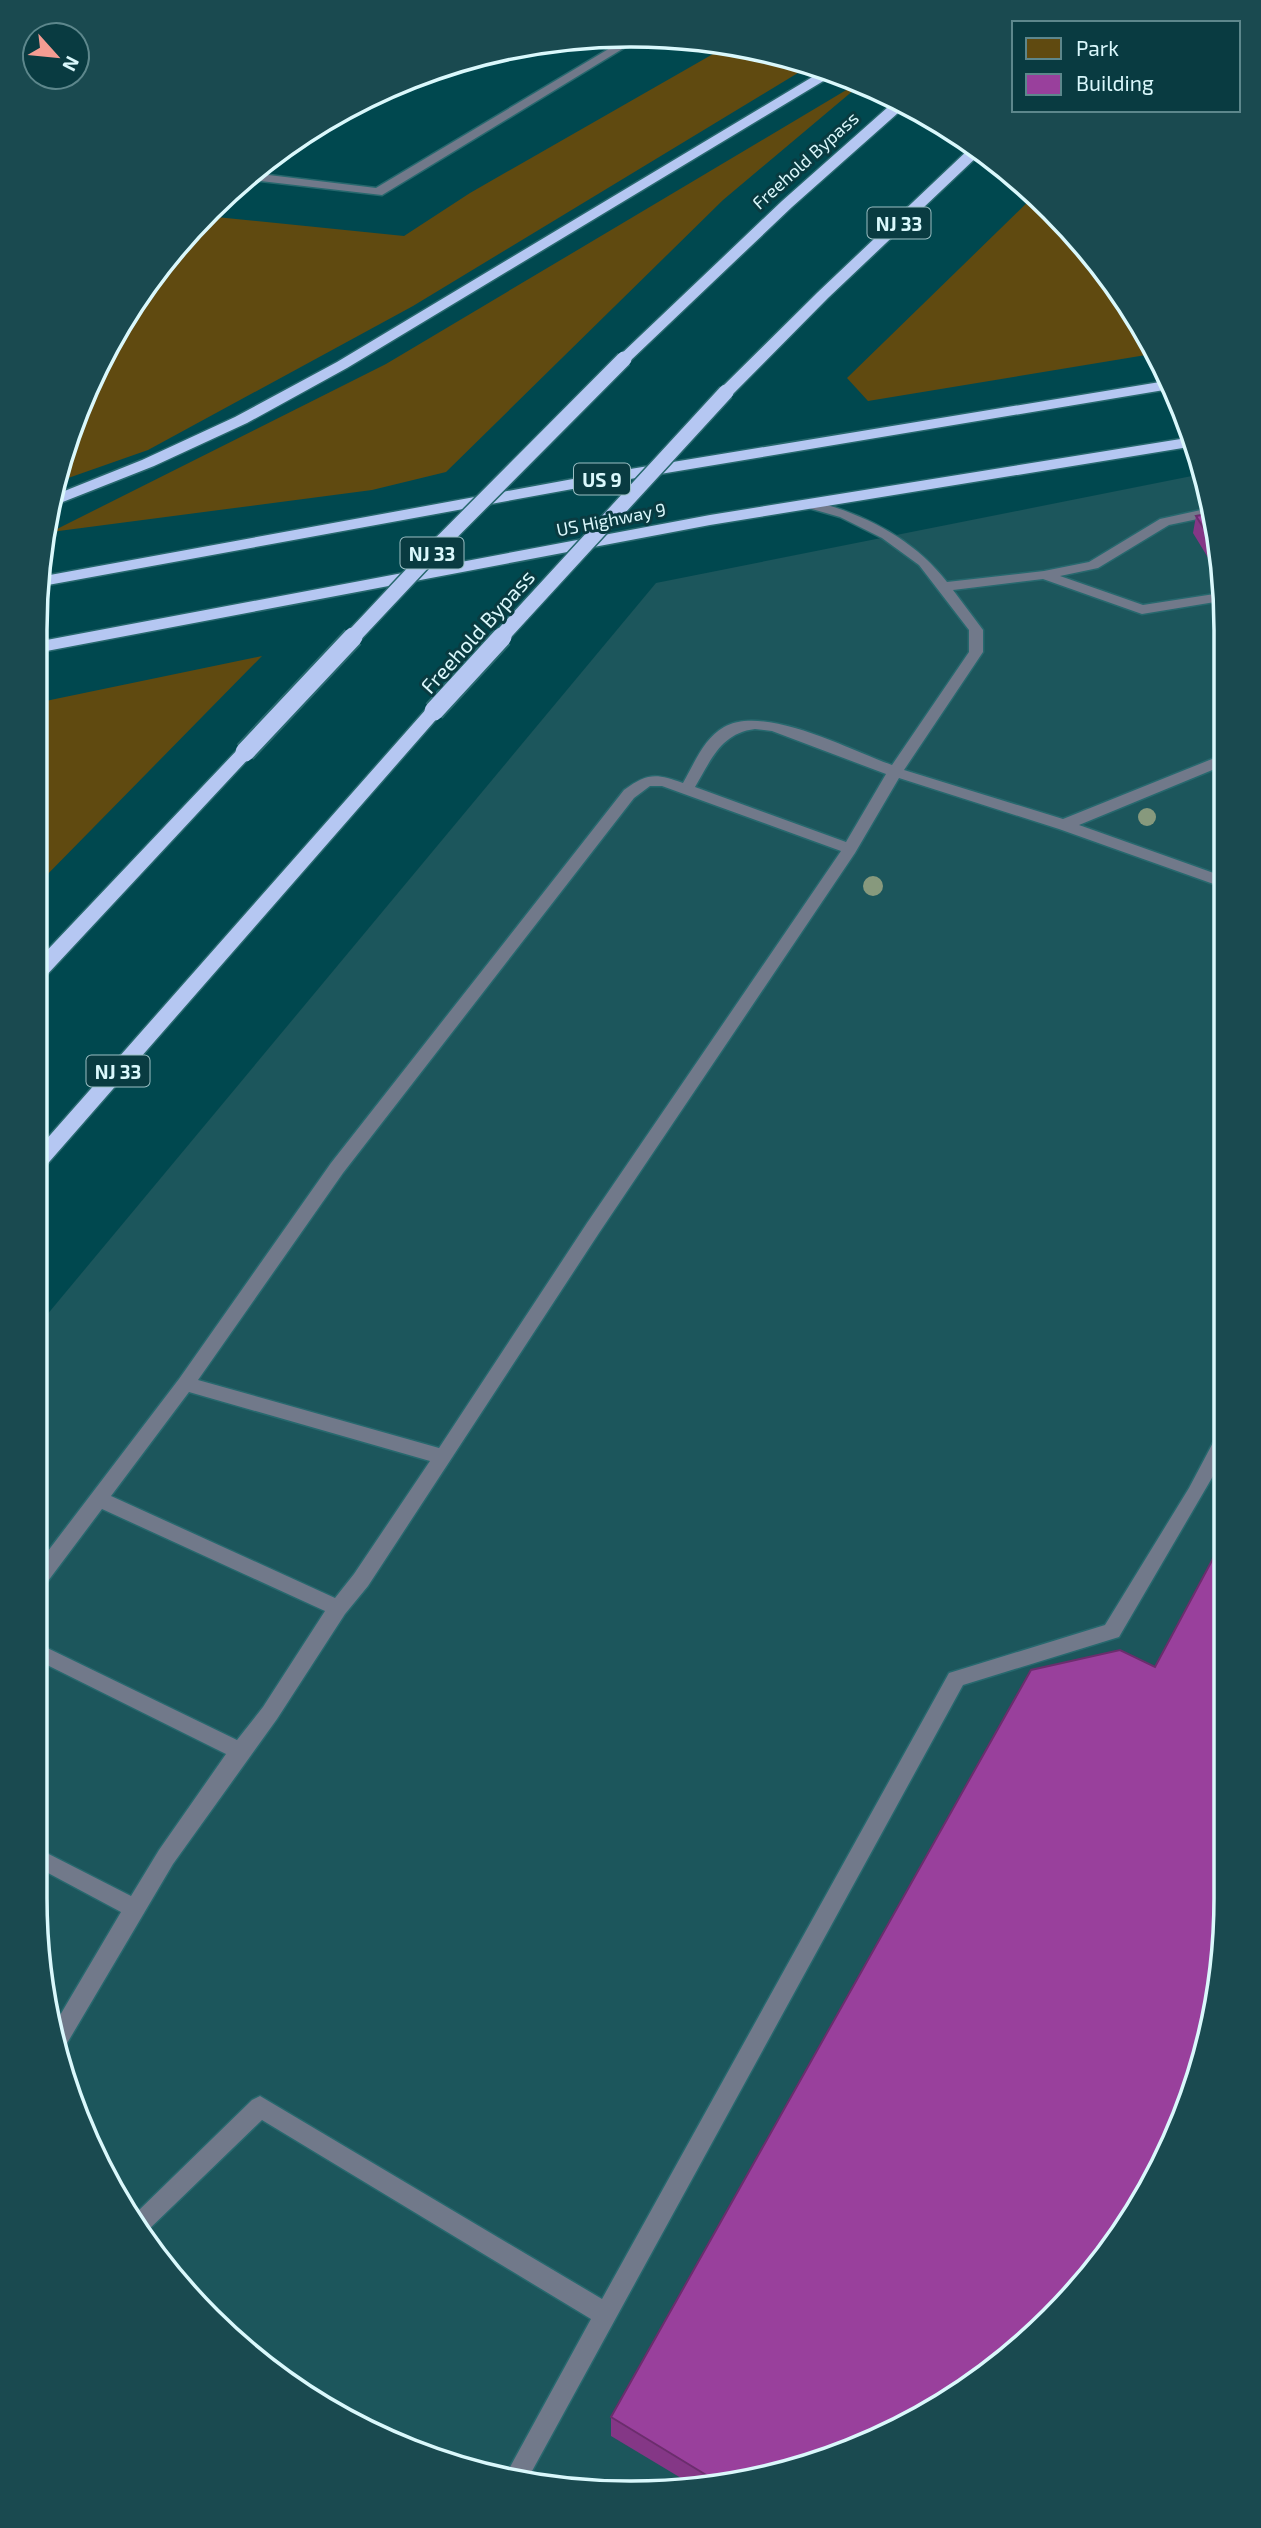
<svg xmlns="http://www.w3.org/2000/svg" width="1261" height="2528" font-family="'Exo 2',sans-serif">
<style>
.built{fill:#1c565c}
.green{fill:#604a10}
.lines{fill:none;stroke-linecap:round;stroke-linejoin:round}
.lane-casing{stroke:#27686e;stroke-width:3}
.highway-casing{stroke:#27686e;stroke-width:3}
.lane{fill:#71798a;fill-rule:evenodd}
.highway{fill:#b5c7f2;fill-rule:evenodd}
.highway-bridge-far1-casing{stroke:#27686e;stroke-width:18;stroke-linecap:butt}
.highway-bridge-casing{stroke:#27686e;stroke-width:23;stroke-linecap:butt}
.highway-bridge-far1{stroke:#b5c7f2;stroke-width:15}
.highway-bridge{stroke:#b5c7f2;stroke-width:19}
.tree{fill:#87997d}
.wall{fill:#843786}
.building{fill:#99409c;stroke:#6b2d6d;stroke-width:2}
.labels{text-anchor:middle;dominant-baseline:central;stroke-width:6;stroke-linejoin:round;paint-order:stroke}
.far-street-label{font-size:18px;fill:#daf8fc;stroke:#093b41}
.shield{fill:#093b41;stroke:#9bbfc4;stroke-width:2}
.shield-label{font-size:19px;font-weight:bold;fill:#daf8fc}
.street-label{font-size:21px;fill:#daf8fc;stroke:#093b41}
.rim{fill:none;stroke:#daf8fc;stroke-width:3.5}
</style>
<rect width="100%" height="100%" fill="#00484f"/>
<!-- built -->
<path class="built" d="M1202,474l19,79 4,1383 -516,552 -195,-7 -182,-68 -94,-68 -80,-85 -91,-171 -32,-192 1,-569 620,-745z"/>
<!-- green -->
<path class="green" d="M727,46l57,9 27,10 -398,241 -265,144 -94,33 42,-116 62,-99 48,-52 198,20 66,-43z
M858,83l3,1 -138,116 -277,272 -74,18 -321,42 335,-168z
M1034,196l91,103 27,55 -284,47 -21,-23z
M262,656l-226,230v-183z"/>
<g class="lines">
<!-- lane casing -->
<g class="lane-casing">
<path id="lane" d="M642,37l-260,158 -138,-16 8,-6 124,15 251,-150z
M810,500c54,14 103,38 137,82l97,-11 45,-9 71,-43 50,-11 2,8 -43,9 -71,43 -38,8 83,29 78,-12v8l-79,13 -99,-35 -90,11 30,40v22l-79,118 159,49 159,-64v11l-143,59 143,51v11l-163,-58 -160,-51 -44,75 -256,380 -231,353 -23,28 -68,105 -104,145 -107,181 -6,2 -4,-25 65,-110 -86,-46v-19l96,49 28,-46 67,-96 -191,-95v-17l202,98 26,-33 62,-96 -223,-102 -60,80 -7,2v-23l144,-189 152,-216 293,-373c23,-17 32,-17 59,-7 11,-19 21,-45 41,-56 40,-23 126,23 168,38l77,-113v-22l-50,-65 -37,-27 -42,-21 -35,-10v-6zM755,729l17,2 114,43 -40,68 -151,-55c16,-27 26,-54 60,-58zM650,786h12l179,65 -254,372 -148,225 -241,-68 145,-207 291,-375zM189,1392l241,69 -76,113 -19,24 -224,-102z
M1223,1434v25l-104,178 -156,48 -437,797 -22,-4 87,-159 -329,-199 -118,114 -10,-19 118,-115 8,-4 342,203 347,-626 156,-48 84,-137 27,-51z"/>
</g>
<!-- highway casing -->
<g class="highway-casing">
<path id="highway" d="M824,70l11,4 -488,294 -100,55 -93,43 -104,41 2,-11 90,-36 93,-43 102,-55z
M897,99l10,6 -115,102 -163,155h-10l-3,-3 3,-3 163,-155z
M970,148l10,6 -152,144 -96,97h-12l-2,-3 2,-3 98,-97z
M1166,381l4,8 -570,95 -563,103 2,-10 561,-103z
M1193,437l2,9 -485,79 -674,128v-11l674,-127z
M434,705l6,2 3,4 -3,4 -397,454 -7,3v-21l392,-444z
M245,746l9,6 -3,4 -208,223 -7,2v-19l203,-214z"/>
</g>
<!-- lane -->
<use href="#lane" class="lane"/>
<!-- highway -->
<use href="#highway" class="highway"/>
<!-- highway-bridge-far1 casing -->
<g class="highway-bridge-far1-casing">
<path id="highway-bridge-far1" d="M352,638l92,-98 180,-181
M500,638l226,-246"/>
</g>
<!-- highway-bridge casing -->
<g class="highway-bridge-casing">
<path id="highway-bridge" d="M434,711l68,-74
M245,752l108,-115"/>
</g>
<!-- highway-bridge-far1 -->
<use href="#highway-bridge-far1" class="highway-bridge-far1"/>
<!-- highway-bridge -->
<use href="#highway-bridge" class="highway-bridge"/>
</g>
<!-- trees -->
<g class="tree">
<circle cx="1147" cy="817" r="9"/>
<circle cx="873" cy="886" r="10"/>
</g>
<!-- wall -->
<path class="wall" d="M1196,516l25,37v26l-28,-46z
M1155,1667l-261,764 -185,57 -13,-1 -85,-51v-19z"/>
<!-- building -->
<path class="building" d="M1212,513l9,40v3l-25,-40z
M1224,1538l1,398 -19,115 -41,110 -113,157 -158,113 -173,53 -110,-67 420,-747 89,-20 35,17z"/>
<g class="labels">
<!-- far-street labels -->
<g class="far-street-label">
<text transform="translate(805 160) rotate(-42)">Freehold Bypass</text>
<text transform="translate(611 519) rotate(-11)">US Highway 9</text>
</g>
<!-- shield labels -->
<g class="shield">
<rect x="867.5" y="207.5" width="63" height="31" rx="5"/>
<rect x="574" y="463.5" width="56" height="31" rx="5"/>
<rect x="400.5" y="537.5" width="63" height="31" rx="5"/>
<rect x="86.5" y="1055.5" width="63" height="31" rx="5"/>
</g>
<g class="shield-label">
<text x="899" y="223">NJ 33</text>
<text x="602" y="479">US 9</text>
<text x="432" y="553">NJ 33</text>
<text x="118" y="1071">NJ 33</text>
</g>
<!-- street labels -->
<g class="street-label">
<text transform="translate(477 631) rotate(-48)">Freehold Bypass</text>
</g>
</g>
<!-- crop -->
<path d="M0 0H1261V2528H0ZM630 47H631A583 583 0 0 1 1214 630V1898A583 583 0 0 1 631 2481H630A583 583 0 0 1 47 1898V630A583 583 0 0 1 630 47Z" fill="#1a4a50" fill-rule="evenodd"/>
<path class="rim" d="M630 47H631A583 583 0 0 1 1214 630V1898A583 583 0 0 1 631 2481H630A583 583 0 0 1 47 1898V630A583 583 0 0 1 630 47Z"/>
<!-- legend -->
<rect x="1012" y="21" width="228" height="91" fill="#093b41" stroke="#5d878c" stroke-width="2"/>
<rect x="1026" y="38" width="35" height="21" fill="#604a10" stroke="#5d878c" stroke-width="2"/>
<text x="1076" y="56" font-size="21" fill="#daf8fc">Park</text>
<rect x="1026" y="74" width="35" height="21" fill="#99409c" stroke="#5d878c" stroke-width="2"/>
<text x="1076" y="91" font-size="21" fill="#daf8fc">Building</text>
<!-- north arrow -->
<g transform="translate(56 56) rotate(117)"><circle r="33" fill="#093b41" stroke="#5d878c" stroke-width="2"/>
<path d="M0-5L12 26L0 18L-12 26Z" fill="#f59c92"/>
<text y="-10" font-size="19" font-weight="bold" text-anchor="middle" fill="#daf8fc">N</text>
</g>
</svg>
